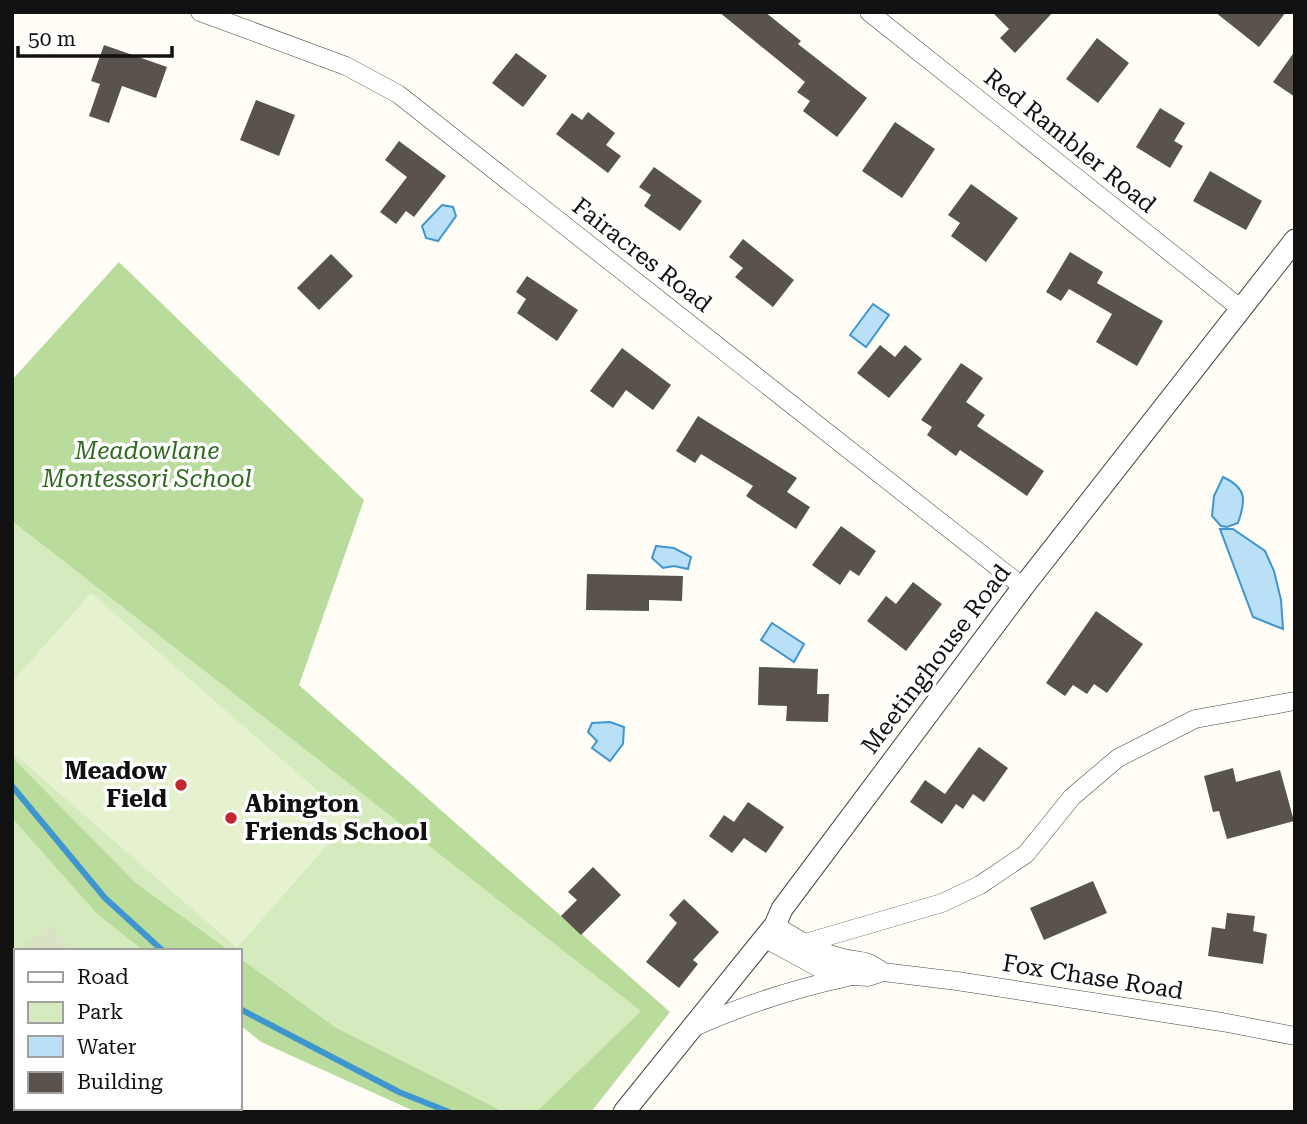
<svg xmlns="http://www.w3.org/2000/svg" width="1307" height="1124" font-family="'Roboto Serif',serif">
<style>
.green{fill:#d5ebbd}
.forest{fill:#b9dc9c}
.cemetery{fill:#d9e3c4}
.pitch{fill:#e6f2cf}
.water{fill:#b9e0f7;stroke:#3f96cf;stroke-width:2}
.lines{fill:none;stroke-linecap:round;stroke-linejoin:round}
.stream{stroke:#3f96cf;stroke-width:6}
.building{fill:#5a524d}
.minor-casing{stroke:#444;stroke-width:19}
.tertiary-casing{stroke:#444;stroke-width:23}
.minor{stroke:#fff;stroke-width:18}
.tertiary{stroke:#fff;stroke-width:21}
.poi-dot{fill:#c4262e;stroke:#fff;stroke-width:2.5}
.labels{text-anchor:middle;dominant-baseline:central;stroke-width:7;stroke-linejoin:round;paint-order:stroke}
.street-label{font-size:24px;fill:#111;stroke:#fff}
.park-label{font-size:24px;font-style:italic;fill:#2f6b1f;stroke:#fff}
.poi-label{font-size:24px;font-weight:bold;fill:#111;stroke:#fff;text-anchor:end}
</style>
<rect width="100%" height="100%" fill="#fffdf5"/>
<!-- green -->
<path class="green" d="M12,521l630,490 -106,101h-32l-169,-85 -95,-69v-7h-10l-94,-68 -124,-126z
M12,818l85,96 47,37h-128v157h115l-5,4h-114z"/>
<!-- forest -->
<path class="forest" d="M119,262l245,238 -65,185 371,327 -79,100h-55l105,-101 -629,-490v-141z
M12,757l124,126 94,68h-86l-47,-37 -85,-96z
M240,958l95,69 169,85h-88l-155,-70 -21,-17z"/>
<!-- cemetery -->
<path class="cemetery" d="M51,924l21,27h-56z
M16,951v157h79l-5,4h-78v-158z"/>
<!-- pitch -->
<path class="pitch" d="M91,593l259,226 -113,129 -225,-196v-70z"/>
<!-- water -->
<path class="water" d="M442,205l11,2 3,9 -18,25 -12,-3 -4,-12z
M873,304l16,11 -23,32 -16,-12z
M1223,477c24,11 23,23 15,46l-11,4 -6,-1 -9,-10 2,-20z
M1220,529h13l32,22 9,20 7,29 2,29 -30,-12z
M656,546l18,2 17,9 -3,12 -14,-3 -11,2 -11,-10z
M772,623l32,21 -10,18 -33,-22z
M610,722l14,5 -1,17 -13,17 -18,-13 5,-7 -9,-9 4,-9z"/>
<g class="lines">
<!-- stream -->
<path class="stream" d="M12,786l93,112 58,53
M240,1009l159,83 50,20"/>
</g>
<!-- building -->
<path class="building" d="M719,12h46l36,29 -3,3 69,54 -30,39 -34,-26 7,-10 -13,-9 8,-10z
M992,12h61l-38,41 -15,-15 9,-9z
M1215,12h71l-27,35z
M1097,38l32,25 -31,40 -32,-24z
M104,45l63,22 -11,31 -34,-12 -13,37 -20,-7 11,-32 -9,-3z
M1295,51v46l-22,-15z
M516,53l31,23 -24,31 -31,-24z
M256,100l39,15 -16,41 -39,-16z
M1160,108l25,15 -11,18 9,5 -13,22 -34,-21z
M588,112l27,21 -9,12 15,11 -13,17 -52,-39 16,-21 10,7z
M895,122l40,27 -33,49 -40,-27z
M399,141l47,35 -32,41 -8,-6 -10,13 -16,-12 27,-35 -22,-17z
M654,167l48,34 -22,30 -36,-25 7,-11 -12,-8z
M1210,171l52,30 -16,29 -53,-29z
M971,184l47,34 -32,44 -35,-26 9,-13 -12,-8z
M743,239l51,41 -21,27 -38,-30 8,-9 -14,-11z
M1070,252l33,20 -6,11 66,38 -26,45 -41,-24 16,-28 -43,-25 -8,12 -15,-9z
M331,254l22,22 -34,34 -22,-22z
M527,276l51,34 -21,31 -40,-28 9,-14 -10,-7z
M880,345l15,12 10,-12 17,14 -33,39 -32,-25z
M622,348l49,37 -18,25 -27,-20 -13,18 -23,-17z
M961,363l22,15 -17,24 19,13 -8,11 67,45 -17,25 -67,-46 -4,6 -29,-21 5,-8 -11,-7z
M698,416l99,62 -10,14 23,15 -14,22 -50,-33 7,-10 -52,-32 -6,9 -19,-12z
M841,526l35,25 -17,25 -9,-6 -10,15 -28,-20z
M587,574l96,2 -1,25 -33,-1v11l-63,-1z
M913,582l29,22 -36,47 -39,-30 19,-25 10,8z
M1096,611l47,33 -36,49 -13,-9 -7,10 -14,-9 -8,11 -19,-13z
M759,667l59,2 -1,25h12l-1,28 -42,-1 1,-15 -29,-1z
M979,747l29,21 -24,34 -11,-8 -10,15 -7,-5 -14,20 -32,-22 15,-22 20,14z
M1233,768l3,14 44,-12 14,51 -67,18 -8,-28 -6,1 -9,-36z
M748,802l36,25 -18,26 -22,-15 -12,15 -23,-17 15,-21 10,7z
M593,867l28,28 -40,40 -20,-19 16,-16 -9,-8z
M1093,881l14,32 -63,27 -14,-32z
M684,899l35,33 -26,28 5,4 -19,24 -33,-26 31,-39 -8,-8z
M1227,913l28,3 -2,15 14,3 -4,30 -55,-8 4,-29 13,2z"/>
<g class="lines">
<!-- minor casing -->
<g class="minor-casing">
<path id="minor" d="M200,12l146,54 52,28 625,493
M869,12l371,296
M775,925c19,12 39,25 61,31 22,7 26,0 47,16
M764,938l57,31 31,7 16,1 15,-5 74,9 265,41 73,14
M805,943l137,-40 38,-18 46,-31 46,-57 46,-39 77,-39 100,-18
M692,1028c51,-23 101,-39 156,-51"/>
</g>
<!-- tertiary casing -->
<g class="tertiary-casing">
<path id="tertiary" d="M624,1112l151,-187 7,-16 241,-322 272,-347"/>
</g>
<!-- minor -->
<use href="#minor" class="minor"/>
<!-- tertiary -->
<use href="#tertiary" class="tertiary"/>
</g>
<!-- markers -->
<g class="poi-dot">
<circle cx="181" cy="785" r="7"/>
<circle cx="231" cy="818" r="7"/>
</g>
<g class="labels">
<!-- street labels -->
<g class="street-label">
<text transform="translate(1070 141) rotate(39)">Red Rambler Road</text>
<text transform="translate(642 255) rotate(38)">Fairacres Road</text>
<text transform="translate(936 659) rotate(-53)">Meetinghouse Road</text>
<text transform="translate(1093 977) rotate(9)">Fox Chase Road</text>
</g>
<!-- park labels -->
<g class="park-label">
<text x="147" y="451">Meadowlane<tspan x="147" dy="28">Montessori School</tspan></text>
</g>
<!-- poi labels -->
<g class="poi-label">
<text x="167" y="771">Meadow<tspan x="167" dy="28">Field</tspan></text>
<text x="245" y="804" text-anchor="start">Abington<tspan x="245" dy="28">Friends School</tspan></text>
</g>
</g>
<!-- border -->
<rect width="1307" height="1124" fill="none" stroke="#111111" stroke-width="28"/>
<!-- legend -->
<rect x="14" y="949" width="228" height="161" fill="#ffffff" stroke="#a0a0a0" stroke-width="2"/>
<rect x="28" y="972" width="35" height="10" fill="#ffffff" stroke="#a0a0a0" stroke-width="2"/>
<text x="77" y="984" font-size="21" fill="#111111">Road</text>
<rect x="28" y="1002" width="35" height="21" fill="#d5ebbd" stroke="#a0a0a0" stroke-width="2"/>
<text x="77" y="1019" font-size="21" fill="#111111">Park</text>
<rect x="28" y="1036" width="35" height="21" fill="#b9e0f7" stroke="#a0a0a0" stroke-width="2"/>
<text x="77" y="1054" font-size="21" fill="#111111">Water</text>
<rect x="28" y="1072" width="35" height="21" fill="#5a524d" stroke="#a0a0a0" stroke-width="2"/>
<text x="77" y="1089" font-size="21" fill="#111111">Building</text>
<!-- scale -->
<path d="M18 46v10h154v-10" fill="none" stroke="#111111" stroke-width="3.5"/>
<text x="28" y="46" font-size="21" fill="#111111" stroke="#ffffff" stroke-width="5" paint-order="stroke">50 m</text>
</svg>
